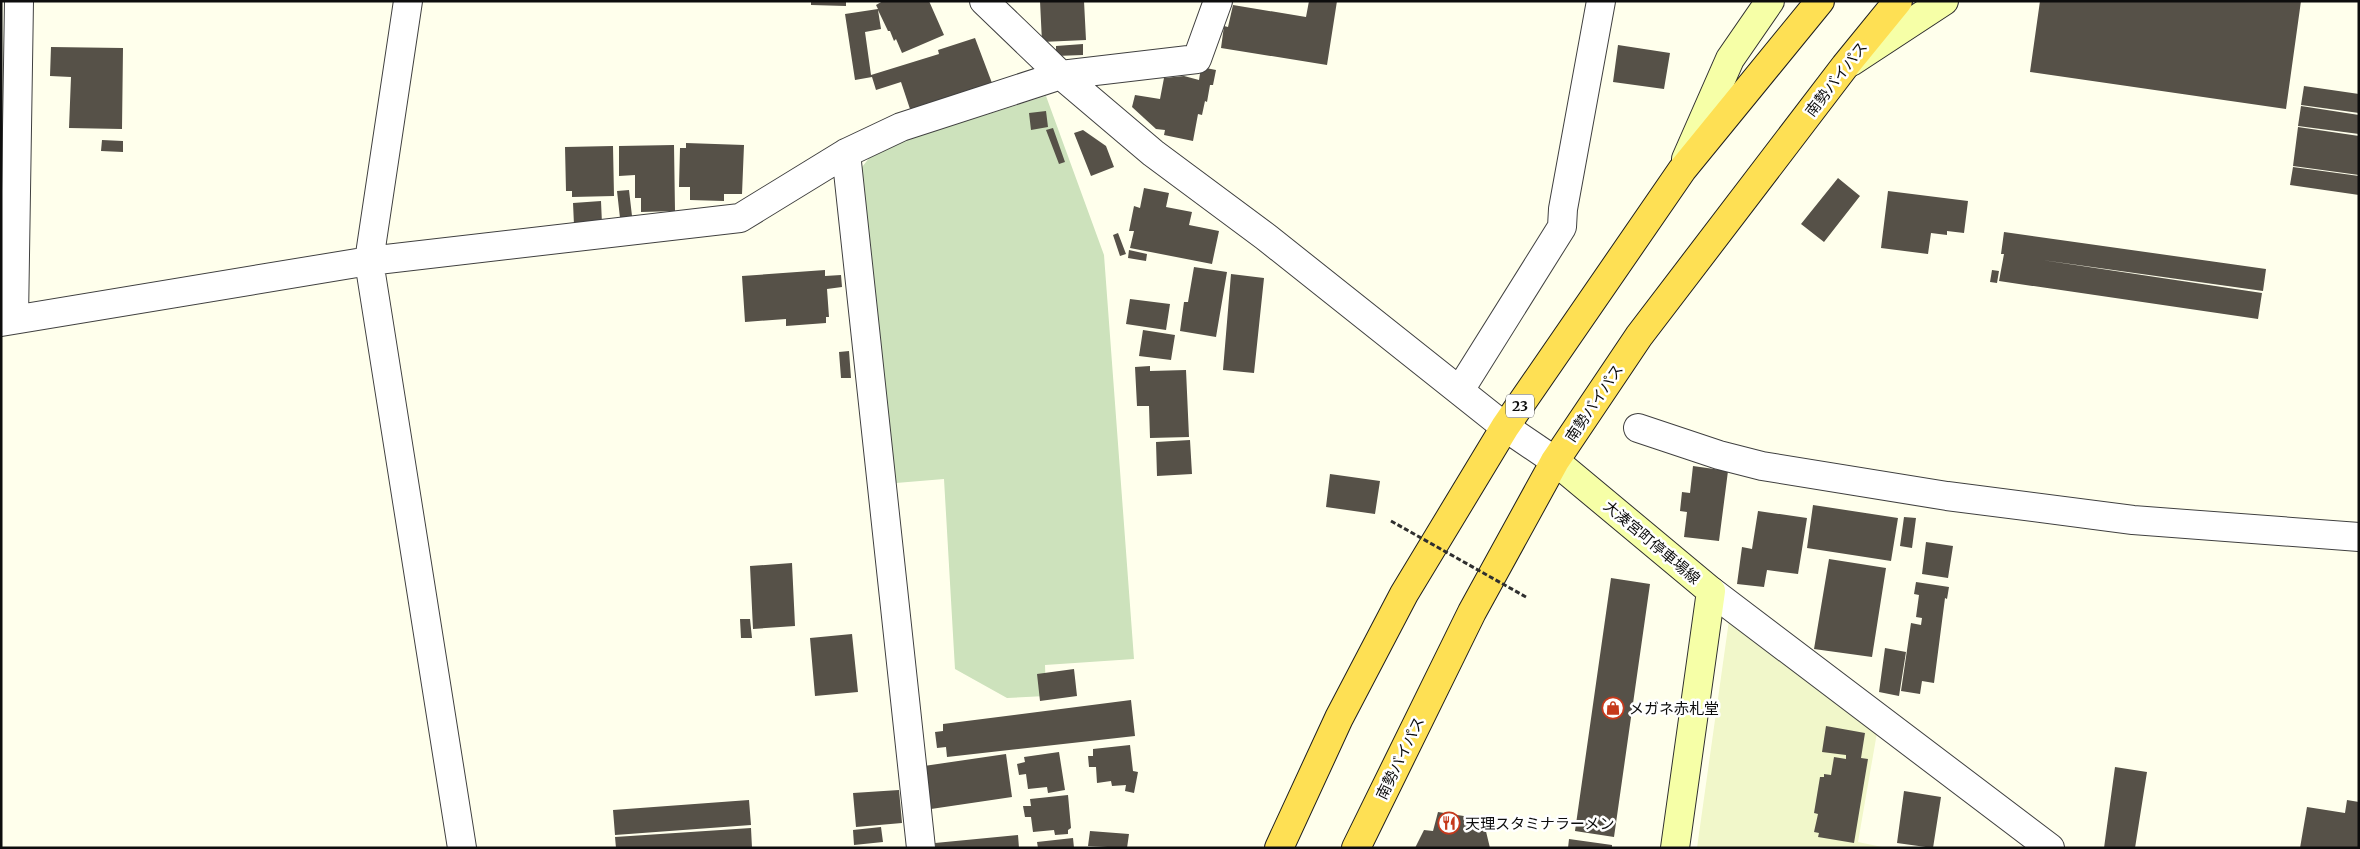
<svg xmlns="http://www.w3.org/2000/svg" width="2360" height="849" font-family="Merriweather,'Noto Sans JP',serif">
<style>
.farmland{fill:#f1f7ca}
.cemetery{fill:#cde2bc}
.building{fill:#565148}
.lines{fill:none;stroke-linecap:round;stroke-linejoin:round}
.minor-casing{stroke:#404040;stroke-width:30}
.secondary-casing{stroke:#2f2f2f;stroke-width:30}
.trunk-casing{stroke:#1e1e1e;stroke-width:30}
.minor{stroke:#fff;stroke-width:28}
.secondary{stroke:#f6ffa7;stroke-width:28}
.trunk{stroke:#fee054;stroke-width:28}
.path-bridge{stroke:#2f2f2f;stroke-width:3;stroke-dasharray:5 2.5;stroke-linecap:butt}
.labels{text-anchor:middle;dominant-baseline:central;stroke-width:5;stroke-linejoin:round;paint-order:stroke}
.shield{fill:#fff;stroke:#565656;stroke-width:1}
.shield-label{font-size:14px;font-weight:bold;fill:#0d0d0d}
.street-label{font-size:15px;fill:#0d0d0d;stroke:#fff}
.poi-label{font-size:15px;fill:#0d0d0d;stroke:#fff;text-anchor:start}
</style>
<rect width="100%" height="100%" fill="#ffffec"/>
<!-- farmland -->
<path class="farmland" d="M1731,606l147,121 -20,115 29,6h-190z"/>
<!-- cemetery -->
<path class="cemetery" d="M1046,96l58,159 30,404 -89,6 1,31 -39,2 -52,-29 -11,-190 -48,4 -38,-311 16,-20 33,-13z"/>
<!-- building -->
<path class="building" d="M811,1h35v5l-35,-1z
M883,1h46l15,34 -42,18 -6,-14 -2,2 -4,-10h-2l-10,-21 3,19 -16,3 6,43 68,-21 -1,-4 37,-12 17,45 -82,26 -9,-27 -25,8 -4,-13 -17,3 -10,-66 33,-5 -2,-4z
M1040,1h44l2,39 -44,2z
M1309,1h28l-10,64 -106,-17 3,-22 4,1 5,-22 73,12z
M2040,1h261l-15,108 -256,-37z
M1083,44v11l-27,1v-10z
M1618,45l52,8 -6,36 -51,-7z
M51,47l72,1 -1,81 -53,-1 2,-51 -21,-1z
M1201,67l15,3 -3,15h-3l-3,17 -2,-1 -3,14 -4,-1 -5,27 -29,-6 1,-5 -9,-1 -24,-22 3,-12 25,4 4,-21 20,-2 15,4z
M2304,86l55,8v19l-58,-8z
M2301,106l58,9v19l-61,-8z
M1046,111l2,16 -17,3 -2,-17z
M2298,127l61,9v39l-66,-9z
M1053,128l12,34 -6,2 -13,-34z
M1083,130l23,16 8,21 -23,9 -17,-43z
M102,140l21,1v11l-22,-1z
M686,143l58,2 -2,49h-18v7l-34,-1v-13h-11l1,-39h6z
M674,145l1,66 -34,1v-14h-6v-23l-16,1v-30z
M613,146l1,50 -42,1v-6h-6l-1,-44z
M2293,167l66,9v19l-69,-10z
M1838,178l22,18 -36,46 -23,-18z
M1144,188l25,5 -3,14 26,5 -3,13 30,6 -7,33 -82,-16 4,-17h-5l5,-25 6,2z
M629,190l3,26 -12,2 -3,-27z
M1888,191l80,10 -4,32 -17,-2v4l-16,-2 -3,21 -47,-6z
M601,201l1,23 -28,1 -1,-22z
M2004,232l262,37 -3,22 -221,-31 220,33 -4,26 -259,-38 5,-27h-3z
M1118,233l8,21 -6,2 -7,-21z
M1129,250l18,4 -1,7 -18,-3z
M1194,267l33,5 -11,65 -36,-6 4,-29h4z
M825,270v6l16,-1 1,12 -15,2 2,28h-3v6l-40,3v-7l-41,3 -3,-46z
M1992,270l7,1 -2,12 -7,-1z
M1231,274l33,4 -10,95 -31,-3z
M1130,299l40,5 -4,26 -40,-6z
M1143,330l32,5 -4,25 -32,-4z
M849,351l2,27h-10l-2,-26z
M1150,366v5l36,-1 3,67 -39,1 -1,-32h-12l-2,-39z
M1190,440l2,34 -35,2 -1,-34z
M1693,466l35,5 -9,70 -35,-4 3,-25 -7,-1 2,-19 8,1z
M1330,474l50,7 -5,33 -49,-7z
M1813,505l85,13 -7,43 -84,-13z
M1758,511l49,7 -9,56 -31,-4 -3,17 -27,-3 5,-37 10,2z
M1904,517l12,1 -4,30 -12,-2z
M1926,542l27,4 -5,32 -26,-4z
M1829,559l57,9 -14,89 -58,-8z
M792,563l3,63 -42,3 -3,-63z
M1611,578l39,6 -36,253 -39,-6z
M1916,582l33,5 -2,12 -2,-1 -11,85 -12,-2 -2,13 -19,-3 10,-68 10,2 1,-7 -6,-1 3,-22 -5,-1z
M740,619h10l2,19h-11z
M852,634l6,58 -43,4 -5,-58z
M1885,648l21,4 -7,44 -20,-4z
M1074,669l3,27 -37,5 -3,-27z
M1131,700l4,36 -188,21 -1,-10 -9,1 -2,-16 8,-1v-7z
M1826,726l39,7 -4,25 7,1 -14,84 -36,-6 1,-4 -5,-1 4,-18 -4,-1 6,-36h4v-3l7,1 3,-18 12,2v-4l-24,-3z
M1130,745l3,26 5,1 -4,21 -9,-2 1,-6 -14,1 -1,-5 -14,2 -1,-16h-7l-1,-11h5v-7z
M1059,752l6,38 -17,3 -1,-6 -19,2 -2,-15 -7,1 -2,-11 8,-2 -1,-5z
M1006,754l6,43 -81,12 -7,-43z
M2115,767l32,5 -12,76h-31z
M899,790l3,33 -46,4 -3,-34z
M1904,791l37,6 -8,51 -36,-5z
M1068,795l3,33 -3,2v4l-13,1 -1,-5 -21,2 -2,-15h-6l-2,-11h8l-1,-7z
M749,800l2,25 -136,10 -2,-25z
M2347,800l12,2v46h-59l7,-41 38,6z
M1438,812l45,7 7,29h-75l9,-18 9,1z
M881,827l2,15 -29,3 -1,-15z
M751,828l1,20h-136l-1,-11z
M1090,831l39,3 -2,14 -39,-2z
M1018,835l1,13h-83l-1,-5z
M1073,838l1,10h-36l-1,-6z
M1569,839l43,6v3h-44z"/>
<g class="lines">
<!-- minor casing -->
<g class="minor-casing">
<path id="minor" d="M408,1l-39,260 93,587
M984,1l77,74 92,78 113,84 239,190 50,34
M846,153l75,695
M14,319l5,-318
M1,322l368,-61 371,-43 106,-65 55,-26 160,-52 136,-16 21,-58
M1460,390l102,-163 1,-18 38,-208
M1638,428l81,27 43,11 185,30 186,24 226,17
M1711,591l339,257"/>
</g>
<!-- secondary casing -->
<g class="secondary-casing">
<path id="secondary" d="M1851,62l93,-61
M1686,159l44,-100 40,-58
M1555,461l156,130 -36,257"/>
</g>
<!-- trunk casing -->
<g class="trunk-casing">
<path id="trunk" d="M1279,848l60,-130 65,-124 101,-167 177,-257 138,-169
M1356,848l116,-236 83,-151 84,-125 206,-270 53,-65"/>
</g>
<!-- minor -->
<use href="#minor" class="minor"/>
<!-- secondary -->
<use href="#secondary" class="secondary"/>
<!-- trunk -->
<use href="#trunk" class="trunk"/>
<!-- path-bridge -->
<path class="path-bridge" d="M1391,521l135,76"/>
</g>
<!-- icons -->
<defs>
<g id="shop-ring" transform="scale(1.125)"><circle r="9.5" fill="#fff" stroke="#c5391c" stroke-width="1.5"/><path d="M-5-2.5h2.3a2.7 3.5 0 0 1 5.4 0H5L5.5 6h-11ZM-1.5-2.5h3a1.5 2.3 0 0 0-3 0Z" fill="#c5391c"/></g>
<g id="restaurant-ring" transform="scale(1.125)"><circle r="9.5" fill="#fff" stroke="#c5391c" stroke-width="1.5"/><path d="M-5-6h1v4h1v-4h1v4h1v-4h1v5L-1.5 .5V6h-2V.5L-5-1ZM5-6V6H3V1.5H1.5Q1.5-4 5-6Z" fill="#c5391c"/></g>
</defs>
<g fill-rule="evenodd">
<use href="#shop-ring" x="1613" y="708"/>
<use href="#restaurant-ring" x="1449" y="823"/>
</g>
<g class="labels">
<!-- shield labels -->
<rect class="shield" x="1506" y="394.5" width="28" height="23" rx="4"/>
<g class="shield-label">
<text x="1520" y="406">23</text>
</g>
<!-- street labels -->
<g class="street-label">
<text transform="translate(1836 79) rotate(-52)">南勢バイパス</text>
<text transform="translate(1594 403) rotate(-56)">南勢バイパス</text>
<text transform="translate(1652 542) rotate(40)">大湊宮町停車場線</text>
<text transform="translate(1400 758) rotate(-64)">南勢バイパス</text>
</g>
<!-- poi labels -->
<g class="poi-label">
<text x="1629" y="708">メガネ赤札堂</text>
<text x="1465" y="823">天理スタミナラーメン</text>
</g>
</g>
<!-- border -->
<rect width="2360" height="849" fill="none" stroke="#0d0d0d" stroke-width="5"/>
</svg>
